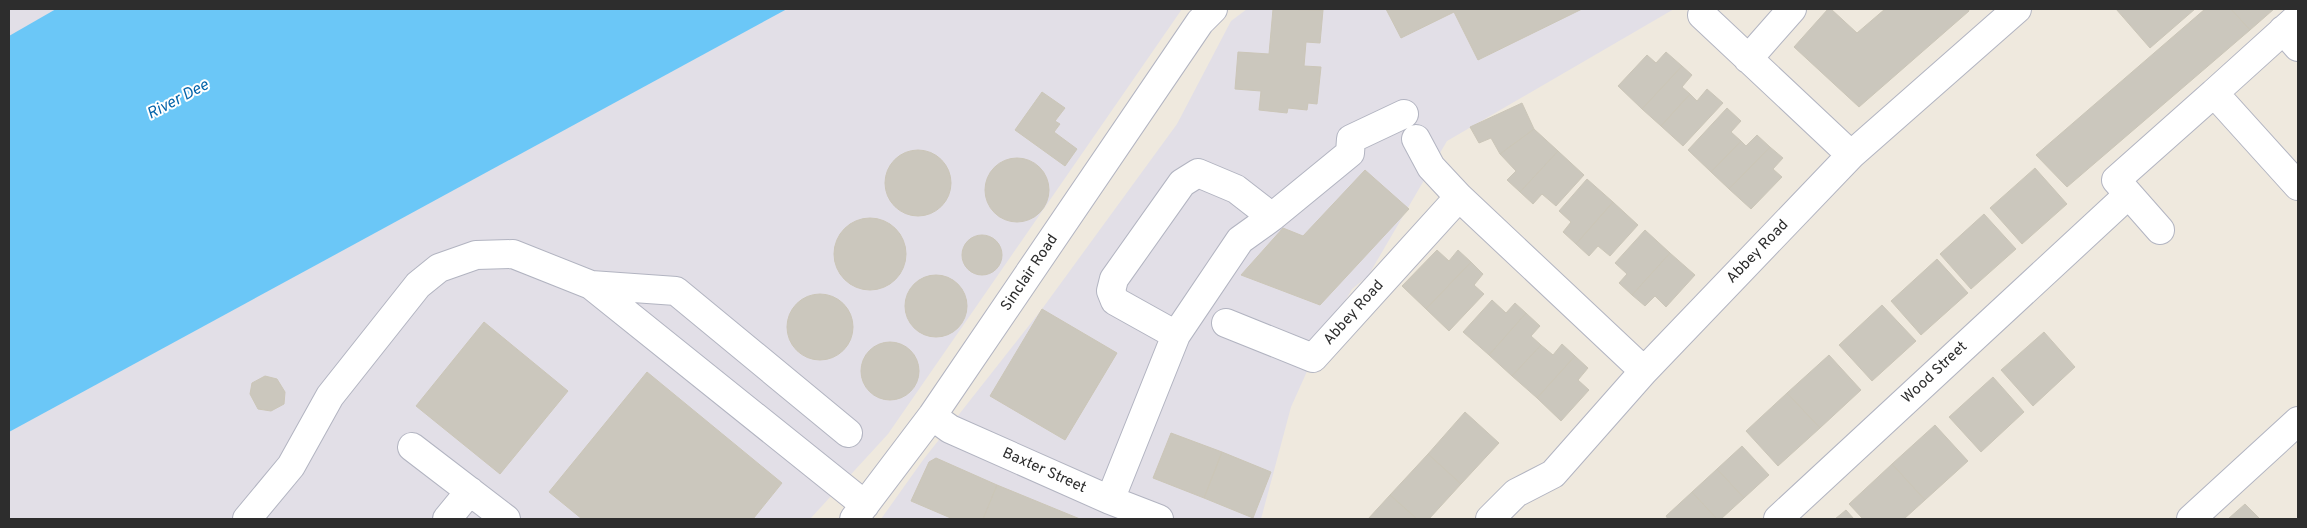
<svg xmlns="http://www.w3.org/2000/svg" width="2307" height="528" font-family="Overpass,sans-serif">
<style>
.industrial{fill:#e2dfe7}
.water{fill:#6bc7f7}
.building{fill:#cbc7bd;stroke:#cbc6b8}
.lines{fill:none;stroke-linecap:round;stroke-linejoin:round}
.minor-casing{stroke:#b2b4c1;stroke-width:30}
.minor{stroke:#fff;stroke-width:28}
.labels{text-anchor:middle;dominant-baseline:central;stroke-width:4;stroke-linejoin:round;paint-order:stroke}
.street-label{font-size:15px;fill:#2d2d2d;stroke:#fff}
.water-label{font-size:16px;font-style:italic;fill:#0464aa;stroke:#fff}
</style>
<rect width="100%" height="100%" fill="#efe9de"/>
<!-- industrial -->
<path class="industrial" d="M9,9h1173l-294,425 -78,85h-801z
M1247,9h427l-227,132 -79,135 -16,13 -39,69 -22,49 -30,112h-380l42,-59 119,-151 135,-185 54,-103z"/>
<!-- water -->
<path class="water" d="M56,9h731l-778,423v-396z"/>
<!-- building -->
<path class="building" d="M1273,9l50,1 -3,33 -14,-1 -2,24 17,1 -4,37 -9,-1 -1,7 -19,-2 -1,5 -28,-3 2,-19 -26,-2 3,-37 31,2z
M1386,9h196l-104,51 -24,-48 -53,26z
M1828,9h3l26,24 28,-24h83l1,2 -110,96 -65,-60z
M2116,9h79l-45,39z
M2205,9h26l19,21 -183,157 -31,-32z
M2231,9h43l-24,21z
M1666,52l16,14 -40,43 -24,-23 29,-31 9,8z
M1682,66l10,9 -10,12 8,7 -29,32 -19,-17z
M1707,89l16,14 -40,43 -22,-20 29,-32 7,7z
M1042,92l23,16 -10,13 5,3 -6,8 23,17 -12,17 -50,-36z
M1522,103l12,26 -34,25 -9,-16 -12,5 -9,-16z
M1727,108l14,13 -10,11 10,9 -30,31 -23,-22z
M1534,129l24,22 -38,41 -13,-12 9,-9 -16,-17z
M1757,135l13,12 -41,42 -18,-17 30,-31 5,5z
M1770,147l13,11 -10,11 9,8 -31,32 -22,-20z
M885 183a33 33 0 1 1 66 0a33 33 0 1 1-66 0Z
M1558,151l26,24 -28,31 -14,-12 -9,10 -13,-12z
M985 190a32 32 0 1 1 64 0a32 32 0 1 1-64 0Z
M2035,168l32,36 -45,40 -32,-36z
M1365,170l44,39 -89,96 -79,-30 42,-47 20,8z
M1587,179l26,23 -37,42 -13,-12 8,-10 -12,-11z
M1613,202l25,23 -28,31 -12,-10 -9,10 -13,-12z
M1984,214l32,35 -45,40 -31,-35z
M834 254a36 36 0 1 1 72 0a36 36 0 1 1-72 0Z
M1645,230l25,23 -38,42 -13,-12 8,-9 -12,-11z
M962 255a20 20 0 1 1 40 0a20 20 0 1 1-40 0Z
M1437,250l12,11 9,-11 13,12 -45,47 -24,-23z
M1670,253l25,22 -29,32 -11,-11 -10,10 -13,-11z
M1937,259l31,34 -47,42 -30,-34z
M1471,262l12,12 -9,11 10,9 -35,37 -23,-22z
M905 306a31 31 0 1 1 62 0a31 31 0 1 1-62 0Z
M787 327a33 33 0 1 1 66 0a33 33 0 1 1-66 0Z
M1492,300l14,13 9,-10 11,10 -37,42 -26,-23z
M1882,305l34,36 -44,40 -33,-36z
M1042,309l75,44 -52,87 -75,-44z
M1526,313l14,13 -9,10 10,9 -29,31 -23,-21z
M484,322l84,69 -68,83 -84,-68z
M2044,332l31,35 -42,39 -32,-36z
M861 371a29 29 0 1 1 58 0a29 29 0 1 1-58 0Z
M1562,344l13,12 -38,42 -25,-22 29,-31 12,10z
M1829,355l32,35 -41,38 -33,-35z
M1575,356l13,12 -10,12 11,10 -28,31 -24,-23z
M647,372l135,111 -29,36h-171l-33,-27z
M265,376l12,3 8,13 -1,12 -13,7 -13,-2 -8,-15 2,-11z
M1993,377l31,35 -43,40 -32,-35z
M1787,393l33,35 -42,38 -32,-35z
M1465,412l34,31 -38,41 -33,-30z
M1935,425l33,36 -43,39 -33,-36z
M1171,433l51,19 -18,46 -51,-20z
M1742,446l27,29 -25,23 -27,-29z
M1222,452l49,20 -18,46 -49,-20z
M1428,454l33,30 -32,35h-12l-27,-24z
M936,458l61,27 -14,34h-30l-42,-18 18,-39z
M1892,464l33,36 -21,19h-41l-14,-15z
M1717,469l27,29 -23,21h-4l-25,-27z
M997,485l83,34h-97z
M1692,492l25,27h-49l-2,-3z
M1390,495l27,24h-49z
M2245,504l15,15h-32z
M1846,510l8,9h-19z"/>
<g class="lines">
<!-- minor casing -->
<g class="minor-casing">
<path id="minor" d="M1702,15l149,140
M2298,17l-84,76 84,93
M2283,30l15,17
M1748,59l44,-50
M1416,139l15,28 28,30
M1272,217l78,-64 1,-14 53,-25
M2160,230l-44,-50 98,-87
M591,285l274,220
M1226,323l87,35 146,-161 185,174
M932,416l18,13 160,71 49,19
M412,447l94,72
M1110,500l66,-165 64,-95 32,-23 -36,-28 -38,-16 -16,10 -68,96 -3,12 4,10 61,34
M247,519l44,-53 39,-70 88,-111 21,-17 37,-13 37,-1 78,31 85,6 172,142
M447,519l23,-28
M854,519l78,-103 268,-394 13,-13
M1490,519l26,-26 37,-19 91,-103 207,-216 166,-146
M1778,519l350,-324
M2191,519l107,-98"/>
</g>
<!-- minor -->
<use href="#minor" class="minor"/>
</g>
<g class="labels">
<!-- street labels -->
<g class="street-label">
<text transform="translate(1758 252) rotate(-46)">Abbey Road</text>
<text transform="translate(1030 273) rotate(-56)">Sinclair Road</text>
<text transform="translate(1354 313) rotate(-48)">Abbey Road</text>
<text transform="translate(1935 373) rotate(-43)">Wood Street</text>
<text transform="translate(1044 471) rotate(24)">Baxter Street</text>
</g>
<!-- water labels -->
<g class="water-label">
<text transform="translate(178 100) rotate(-28)">River Dee</text>
</g>
</g>
<!-- border -->
<rect width="2307" height="528" fill="none" stroke="#2d2d2d" stroke-width="20"/>
</svg>
